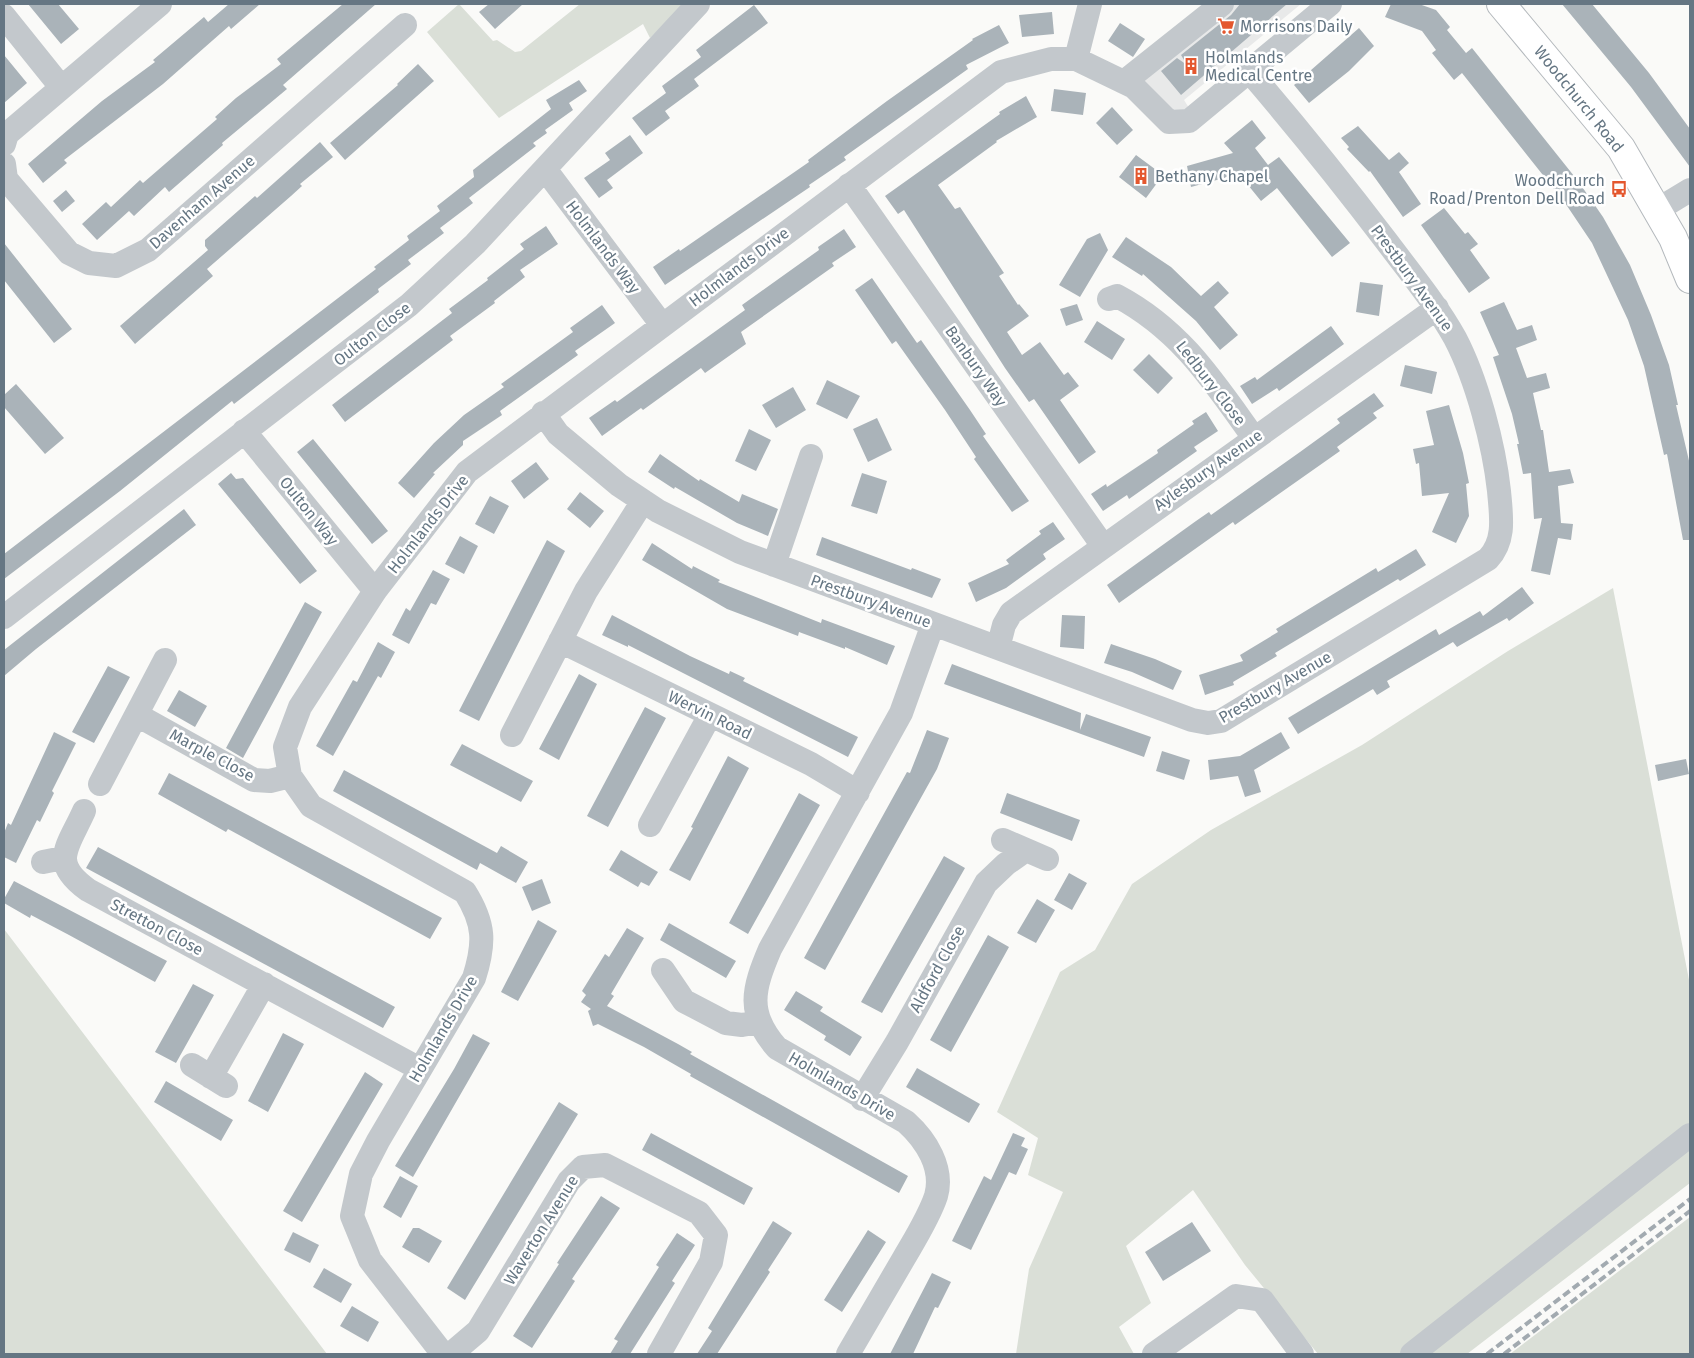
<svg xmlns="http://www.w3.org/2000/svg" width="1694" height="1358" font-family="'Fira Sans',sans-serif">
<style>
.built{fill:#e8e9e9}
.green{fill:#dadfd7}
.building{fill:#aab3b9}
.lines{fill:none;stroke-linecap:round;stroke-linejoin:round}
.highway-casing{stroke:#b4b9bd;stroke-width:30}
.minor{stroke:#c3c8cc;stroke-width:24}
.highway{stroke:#fff;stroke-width:28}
.rail{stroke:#a2aab0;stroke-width:4;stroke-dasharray:8 4;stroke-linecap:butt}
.labels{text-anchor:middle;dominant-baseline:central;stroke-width:5;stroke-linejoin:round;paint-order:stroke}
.poi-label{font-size:16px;fill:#657683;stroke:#fff;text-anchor:start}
.street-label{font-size:16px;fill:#657683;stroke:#fff}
</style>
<rect width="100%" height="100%" fill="#fafaf8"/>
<!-- built -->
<path class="built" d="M1214,4h87l-117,96 5,8 -18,9 -43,-44z"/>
<!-- green -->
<path class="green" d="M459,4l34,37 4,-1 18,12 6,-1 59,-47h106l-36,34 -7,-14 -144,94 -72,-86z
M1613,588l77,397v198l-223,171h-149l-73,-89 -52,-75 -67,56 25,57 -32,24 15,27h-118l13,-85 34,-77 -35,-17 10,-37 -41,-26 63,-140 35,-22 37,-66 79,-54 151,-85 146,-94z
M4,929l323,425h-323z
M1690,1217v137h-180z"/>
<!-- building -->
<path class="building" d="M28,4h30l21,25 -18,15z
M229,4h31l-29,25 -2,-3 -66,58 -99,76 3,3 -24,20 -15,-19 74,-63 53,-39 -2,-2 51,-43 4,5z
M343,4h33l-93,81 4,4 -65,54 1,2 -54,47 -4,-5 -31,29 -5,-5 -32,29 -15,-16 24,-22 5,5 29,-27 3,3 74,-64 -2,-2 21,-19 45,-34 -4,-5z
M489,4h34l-28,25 -16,-17z
M1240,4h47l-106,91 -20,-24 16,-13 10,7 -6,-10 50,-40z
M1391,4h28l17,6 14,17 -3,3 19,23 6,-5 106,133 25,36 27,48 21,50 18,50 9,40h-2l14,60v75h-7l-16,-86 -3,1 -20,-89 -16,-46 -36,-77 -37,-55 -1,1 -92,-116 -8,7 -22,-27 4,-3 -14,-19 -37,-14z
M1562,4h30l57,69 41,56v38l-59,-80z
M754,5l14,18 -74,56 5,7 -34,25 5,7 -24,18 -14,-18 34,-25 -4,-7 39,-29 -5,-7z
M1052,12l2,22 -32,3 -3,-22z
M1120,23l25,16 -12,18 -25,-16z
M999,25l10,18 -43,22 2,4 -124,88 2,3 -37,25 1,2 -145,98 -12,-18 26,-18 1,2 129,-89 -1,-2 79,-59 86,-61 -1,-1z
M1359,28l15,18 -25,25 -40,32 -15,-18z
M4,55l23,28 -23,20z
M418,64l16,17 -89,79 -15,-17 68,-58 -1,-1z
M579,80l8,11 -18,12 4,7 -28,20 2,3 -14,10 3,3 -67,52 4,5 -33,25 4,5 -36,27 3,4 -33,25 1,3 -145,112 -2,-3 -112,90 -116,88v-25l372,-285 -2,-2 35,-27 -2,-4 33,-25 -3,-5 37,-29 -1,-7 78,-61 -5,-9z
M1054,89l32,4 -3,22 -32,-4z
M1026,96l11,21 -41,24 1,1 -59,43 17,24 5,-2 44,66 -5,3 19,29 1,-1 10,12 -22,16 15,23 18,-13 24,33 4,-3 11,14 -19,14 36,52 -17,12 -45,-65 -5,3 -24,-34 -101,-158 -6,4 -13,-18 115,-82 -1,-2z
M1112,107l21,23 -16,15 -21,-22z
M1252,120l14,18 -11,10 13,17 11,-8 71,86 -18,14 -55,-69 -16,13 -22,-27 -48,13 -4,-21 46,-13 -9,-10z
M1358,126l31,34 10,-8 10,11 -10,9 22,32 -18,13 -33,-46 -1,1 -22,-23 2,-2 -8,-9z
M630,135l13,18 -36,27 6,8 -14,10 -15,-20 26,-18 -5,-7z
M320,142l13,15 -33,27 2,2 -11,10 -84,73 6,7 -78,68 -15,-18 88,-76 -3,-4v-6l50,-44 2,2z
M1136,155l27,20 -17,23 -27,-21z
M66,190l9,11 -13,11 -9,-11z
M1444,208l21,26 3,-2 10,12 -8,6 20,28 -21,15 -48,-68z
M546,226l12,18 -38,26 5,7 -31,24 1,2 -45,33 3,4 -108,82 -13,-17 120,-92 -3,-4 39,-29 -1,-2 37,-29 -4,-5z
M844,229l12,18 -24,16 2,3 -93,66 5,12 -41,29 -4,-5 -58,42 -2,-2 -39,28 -13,-18 26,-18 2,2 128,-92 -3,-5 77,-55 -1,-3z
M1100,233l8,17 -28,47 -21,-12 28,-46z
M1126,237l45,30 30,29 17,-15 11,12 -15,14 24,28 -18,15 -24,-29 -53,-47 -1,2 -30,-19z
M4,243l68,86 -18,14 -50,-63z
M872,278l45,65 4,-3 49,70 16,24 -3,2 46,65 -17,11 -38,-53 2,-2 -31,-47 -49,-69 -4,3 -37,-54z
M1360,282l23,3 -4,31 -23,-4z
M1504,302l13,28 15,-5 5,15 -21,8 11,30 19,-5 4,15 -17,5 8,37h2l6,42 21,-3 4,14 -16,3 3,37 12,1 -2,16 -13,-2 -8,37 -19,-4 11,-53 -8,1 -3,-46 -8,1 -6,-30h2l-7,-30 -19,-57 6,-2 -19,-43z
M1077,304l6,16 -17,6 -6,-17z
M602,305l13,18 -40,28 3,4 -78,56 2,4 -39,26v4l-30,28 2,1 -21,24 -16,-15 36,-40 30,-28 40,-28 -3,-3 72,-52 -3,-4z
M1097,321l28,18 -13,21 -28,-18z
M1331,326l13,18 -65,47 -2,-3 -25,16 -12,-18 15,-9 2,3z
M1149,354l24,24 -15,16 -25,-24z
M1405,365l32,7 -5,22 -32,-8z
M827,380l33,16 -13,23 -31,-15z
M16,384l48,54 -19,16 -41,-47v-12z
M793,387l13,23 -30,18 -14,-23z
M1374,393l10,13 -11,7 4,5 -40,29 3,4 -105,74 -2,-3 -114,81 -12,-18 89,-64 13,-9 2,3 89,-63 40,-29 -3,-4z
M1449,405l14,48 6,30 -3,1 3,32 -13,27 -24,-11 17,-39 -27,3 -3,-33 -3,1 -3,-15 21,-4 -8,-34z
M1206,412l12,19 -24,16 3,4 -68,48 -2,-4 -24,16 -12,-17 15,-10 1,3 51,-34 -1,-3 37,-26 -2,-3z
M877,418l15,32 -24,12 -15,-33z
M749,429l22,11 -15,31 -21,-10z
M313,439l75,92 -16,13 -75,-92z
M660,454l39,27 1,-2 39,23 3,-8 36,15 -10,27 -31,-13 -62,-36 -1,2 -26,-17z
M536,462l13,17 -25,20 -13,-18z
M231,473l5,6 7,-1 74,93 -17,13 -82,-100z
M862,473l25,8 -10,33 -26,-8z
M580,492l24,19 -14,17 -23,-19z
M490,496l19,10 -15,28 -19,-10z
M184,509l12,16 -160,124 -32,27v-26z
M1053,522l12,17 -22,15 3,5 -40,29 -30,14 -8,-19 41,-19 -3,-4 35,-26 -2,-3z
M460,536l18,10 -14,28 -19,-10z
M822,537l89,33 1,-2 29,11 -9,19 -116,-43z
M547,540l18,11 -86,170 -20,-10z
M652,543l40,26 1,-3 27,14 -2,2 103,41 1,-4 73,27 -8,19 -42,-18v2l-46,-17 -1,4 -71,-27 -85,-49z
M1416,549l10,16 -26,16 -2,-2 -123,74 2,3 -44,26 1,3 -29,10 -6,-20 44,-14 -3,-6 38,-23 -2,-3 100,-61 2,4z
M433,570l17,9 -14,26 -5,-2 -22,41 -17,-9 14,-27 4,3z
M1522,587l12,16 -25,18 -2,-3 -50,29 -4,-5 -66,39 3,6 -13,8 -4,-6 -75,45 -10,-16 148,-89 3,6 41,-24 3,5z
M305,602l17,10 -79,146 -17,-10z
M612,615l78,41 39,18 1,-3 15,7 -2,3 115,56 -10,20 -220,-112v2l-26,-12z
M1062,615l23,1 -1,33 -24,-2z
M378,642l17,10 -14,26 -3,-2 -45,80 -17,-10 37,-66 4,2z
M1111,644l44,15 27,12 -9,19 -41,-18 -28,-9z
M952,664l129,49 -1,17 6,-16 65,23 -7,20 -200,-73z
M108,666l22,11 -36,66 -22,-11z
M579,674l18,10 -38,76 -20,-11z
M179,690l28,16 -12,21 -28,-16z
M645,707l21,11 -58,109 -21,-11z
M927,730l22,8 -12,31 -112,201 -21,-12 103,-186 3,1z
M54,732l22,11 -24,48 2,2 -14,29 -3,-2 -21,43 -12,-6v-24l4,-10 3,2z
M1281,732l9,16 -36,22 7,22 -16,5 -7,-21 -28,4 -2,-20 32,-4z
M462,744l71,37 -12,21 -71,-37z
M1162,751l28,9 -6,20 -28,-9z
M728,756l21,12 -59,113 -21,-11 24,-42 -2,-1z
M1686,759l3,15 -31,7 -3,-16z
M344,770l153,83 4,-7 27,16 -12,21 -36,-20 -3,7 -144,-79z
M169,773l273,145 -12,21 -202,-110 -2,3 -68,-38z
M799,793l21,12 -72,129 -19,-11z
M1007,793l73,27 -8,21 -72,-28z
M98,847l297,160 -12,21 -297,-160z
M621,850l37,22 -9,14 -8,-4 -3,5 -29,-17z
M944,856l21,12 -83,145 -21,-11z
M1069,873l18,10 -15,27 -18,-10z
M542,879l9,24 -19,8 -10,-24z
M14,881l153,80 -12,21 -86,-47 -38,-20 -1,3 -26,-15v-4z
M1037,899l18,11 -19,33 -19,-10z
M538,920l19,11 -39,70 -17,-9z
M669,923l67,38 -10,17 -66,-38z
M627,928l17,10 -33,56 3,2 -7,10 71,38 14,8 -2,2 218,122 -9,17 -209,-117 1,-2 -47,-27 -46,-23 -5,2 -5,-15 3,-2 -10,-7 5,-7 -4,-4 23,-37 4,3z
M988,935l21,12 -58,105 -21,-12z
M193,984l21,11 -38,68 -21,-11z
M796,991l27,16 -3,4 42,26 -12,19 -26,-16 2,-4 -42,-26z
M283,1033l21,11 -36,68 -20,-11z
M473,1034l17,9 -77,134 -18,-11 59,-97z
M917,1068l63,36 -11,19 -63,-36z
M365,1072l18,12 -81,138 -19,-11z
M166,1081l67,39 -12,21 -67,-39z
M559,1102l19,12 -113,186 -18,-12z
M651,1133l102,55 -9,17 -102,-55z
M1013,1133l12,5 -4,8 7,3 -12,26 -7,-3 -38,78 -19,-9 32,-65 7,4z
M400,1176l18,10 -17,32 -18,-11z
M601,1196l19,12 -48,71 3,2 -43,67 -19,-12 46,-72 -2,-1z
M773,1221l19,12 -24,37 2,2 -53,82h-20l15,-23 -4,-3z
M1192,1222l19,29 -48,30 -18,-29z
M413,1228h6l23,13 -13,22 -27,-16z
M868,1230l18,12 -44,70 -18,-12z
M293,1232l26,13 -9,18 -26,-13z
M677,1233l18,12 -23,36 3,2 -45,71h-20l8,-13 -4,-2 45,-72 -3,-2z
M324,1268l28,16 -11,19 -28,-16z
M932,1273l19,9 -13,26 -3,-1 -22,47h-23z
M352,1306l27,16 -11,20 -28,-16z"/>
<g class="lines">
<!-- highway casing -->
<g class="highway-casing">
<path id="highway" d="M1501,4l120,144 52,90 17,41"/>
</g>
<!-- minor -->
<path class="minor" d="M4,16l57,71
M1076,59l14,-55
M1124,82l98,-78
M4,144l3,-10 153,-130
M4,164l2,15 63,74 20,10 27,3 32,-16 257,-225
M545,169l117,156
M849,185l254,361
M1657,210l33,-20
M1109,299l8,-3c64,34 96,85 137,142
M543,413l15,21 61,51 39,26 82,41 452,168 16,3 13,-2 267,-162c18,-19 13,-44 11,-68 -5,-46 -22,-111 -44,-153 -19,-34 -44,-64 -68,-96 -44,-58 -90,-115 -138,-171
M244,431l131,160
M774,565l37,-109
M4,617l405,-312 66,-61 223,-240
M560,641l251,123 47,28
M998,648l6,-23 7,-12 426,-305
M137,715l117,65 16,1 20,-5
M512,735l74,-144 57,-90
M100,784l65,-124
M84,811c-16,36 -35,51 4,79l332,179
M650,825l60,-110
M1003,840l44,19
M43,862l20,-4
M663,970l21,31 42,22 16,2 17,-3
M192,1065l34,21
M211,1077l53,-93
M862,1099l35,-57 89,-159 20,-19 20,-14
M443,1354l-73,-94 -18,-44 9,-42 17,-33 96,-163c11,-35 11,-54 -9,-86l-154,-86 -21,-30 -5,-29 15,-40 75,-116 92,-119 534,-400 50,-13h25l58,28 35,35 20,-1 141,-117
M451,1354l27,-23 91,-150 14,-14 22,-2 94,48 17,22 -5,27 -52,92
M848,1354c19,-32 37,-64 56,-96 11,-19 25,-41 32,-62 8,-28 -10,-56 -30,-74l-129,-74c-31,-35 -24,-59 -7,-99l131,-236 32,-89
M1154,1354l82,-58 26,4 40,54
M1412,1354l278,-219"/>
<!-- highway -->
<use href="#highway" class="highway"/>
<!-- rail -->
<path class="rail" d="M1487,1354l203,-155
M1504,1354l186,-143"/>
</g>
<!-- icons -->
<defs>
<g id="supermarket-bare" transform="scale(1.35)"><path d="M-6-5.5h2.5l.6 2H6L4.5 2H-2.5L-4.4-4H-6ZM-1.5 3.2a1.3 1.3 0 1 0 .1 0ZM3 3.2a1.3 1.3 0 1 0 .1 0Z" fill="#e4572e" stroke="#fff" stroke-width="2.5" paint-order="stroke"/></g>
<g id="building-bare" transform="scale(1.35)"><path d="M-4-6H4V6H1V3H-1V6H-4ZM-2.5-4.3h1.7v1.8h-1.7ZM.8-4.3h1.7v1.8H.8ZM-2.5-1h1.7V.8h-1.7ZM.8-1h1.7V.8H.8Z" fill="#e4572e" stroke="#fff" stroke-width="2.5" paint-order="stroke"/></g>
<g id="bus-bare" transform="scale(1.35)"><path d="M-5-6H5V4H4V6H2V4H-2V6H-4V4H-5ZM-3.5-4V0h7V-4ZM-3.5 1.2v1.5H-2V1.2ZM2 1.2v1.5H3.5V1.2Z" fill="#e4572e" stroke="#fff" stroke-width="2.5" paint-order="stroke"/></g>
</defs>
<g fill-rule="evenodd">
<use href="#supermarket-bare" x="1226" y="26"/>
<use href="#building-bare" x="1191" y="66"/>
<use href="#building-bare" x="1141" y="176"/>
<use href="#bus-bare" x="1619" y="189"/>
</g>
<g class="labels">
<!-- poi labels -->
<g class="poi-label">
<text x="1240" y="26">Morrisons Daily</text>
<text x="1205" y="57">Holmlands<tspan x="1205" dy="18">Medical Centre</tspan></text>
<text x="1155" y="176">Bethany Chapel</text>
<text x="1605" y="180" text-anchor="end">Woodchurch<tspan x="1605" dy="18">Road/Prenton Dell Road</tspan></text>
</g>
<!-- street labels -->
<g class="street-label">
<text transform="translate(1579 99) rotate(51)">Woodchurch Road</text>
<text transform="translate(202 202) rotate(-41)">Davenham Avenue</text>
<text transform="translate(603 247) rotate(53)">Holmlands Way</text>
<text transform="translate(739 267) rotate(-37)">Holmlands Drive</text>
<text transform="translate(1412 278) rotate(54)">Prestbury Avenue</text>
<text transform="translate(372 334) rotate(-38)">Oulton Close</text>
<text transform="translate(976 366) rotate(55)">Banbury Way</text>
<text transform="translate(1211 383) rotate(52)">Ledbury Close</text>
<text transform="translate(1208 470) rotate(-35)">Aylesbury Avenue</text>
<text transform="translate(309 511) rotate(51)">Oulton Way</text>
<text transform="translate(428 524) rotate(-52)">Holmlands Drive</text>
<text transform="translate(871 601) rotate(20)">Prestbury Avenue</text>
<text transform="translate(1275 687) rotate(-30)">Prestbury Avenue</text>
<text transform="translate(710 715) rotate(26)">Wervin Road</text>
<text transform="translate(212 755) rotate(28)">Marple Close</text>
<text transform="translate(157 927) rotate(28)">Stretton Close</text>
<text transform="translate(937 969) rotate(-61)">Aldford Close</text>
<text transform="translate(443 1029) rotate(-60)">Holmlands Drive</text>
<text transform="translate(842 1086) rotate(30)">Holmlands Drive</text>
<text transform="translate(541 1230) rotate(-58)">Waverton Avenue</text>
</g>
</g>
<!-- border -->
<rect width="1694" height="1358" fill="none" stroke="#657683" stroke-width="10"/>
</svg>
